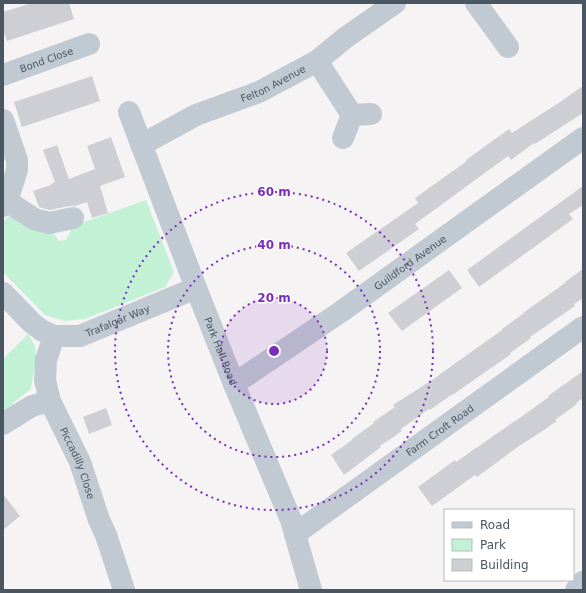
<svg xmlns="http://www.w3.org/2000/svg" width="586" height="593" font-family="'DejaVu Sans',sans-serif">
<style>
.green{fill:#c3f1d5}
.building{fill:#cdcfd5}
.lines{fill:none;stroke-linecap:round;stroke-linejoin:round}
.minor{stroke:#c1cad2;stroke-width:22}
.ring{fill:none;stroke:#7b2cbf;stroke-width:2;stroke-dasharray:2 4}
.labels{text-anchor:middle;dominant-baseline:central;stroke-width:3;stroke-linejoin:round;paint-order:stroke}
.street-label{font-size:10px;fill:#4a5661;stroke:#fff}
.centre{fill:#7b2cbf;stroke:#fff;stroke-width:2}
.ring-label{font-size:12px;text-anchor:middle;font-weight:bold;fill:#7b2cbf;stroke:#fff;stroke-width:3;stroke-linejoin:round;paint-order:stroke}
</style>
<rect width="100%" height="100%" fill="#f5f3f3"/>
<!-- green -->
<path class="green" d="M146,200l28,72 -9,15 -80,32 -21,2 -19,-6 -42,-43v-49l8,-10 39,15 9,13 7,-1 7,-14z
M28,334l7,12 1,11 -5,32 -18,14 2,4 -12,8v-56z"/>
<!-- building -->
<path class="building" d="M32,3h37l5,16 -67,22 -4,-12v-17z
M92,76l8,25 -78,26 -8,-25z
M583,86v27l-48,31 -1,-1 -23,17 -3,-4 -93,68 4,5 -60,42 -13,-18 72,-50 -3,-5 52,-37 -1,-1 43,-31 3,4 48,-31z
M111,137l14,40 -25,9 8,27 -16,5 -5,-16 -12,4h-5l-21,4 -10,-3 -6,-16 18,-6v-1l4,-2 -12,-32 14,-5 12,34 26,-10 -8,-23z
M583,186v19l-14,9 4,5 -94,68 -12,-17z
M583,269v29l-9,6 1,2 -45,31 1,1 -21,15 1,1 -60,42v-1l-21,15 -1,-1 -28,20 1,2 -22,15 1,1 -37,28 -13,-20 21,-15v-1l22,-16 -1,-1 22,-15 -2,-2 39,-25 70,-50v-1l22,-16h-1l42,-30v-1z
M449,270l13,18 -60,43 -14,-18z
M583,371v27l-7,5 1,1 -22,16 2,1 -16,11 -22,14 -42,31 -2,-2 -43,31 -14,-19 37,-27 1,2 43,-30 22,-15 28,-20 -1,-1z
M106,408l6,17 -23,9 -6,-17z
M3,494l17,22 -17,14z"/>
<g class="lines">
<!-- minor -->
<g class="minor">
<path d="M476,3l32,44"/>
<path d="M317,61l35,54"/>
<path id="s1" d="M3,75l86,-31"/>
<path id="s2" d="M129,112l67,176 38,96 57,136 20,70"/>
<path d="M3,120l14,40v10l-7,22 -3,9 -4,5"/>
<path d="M343,138l9,-23 19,-1"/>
<path id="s3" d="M141,145l55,-30 63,-23 58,-31 28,-23 50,-35"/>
<path d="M7,201l27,18 15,4 24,-5"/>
<path id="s4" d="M3,293l28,29 10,8 13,6h26l116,-48"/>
<path id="s5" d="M54,336l-8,24 -1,20 5,21 30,61 19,58 7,15 18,55"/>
<path id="s6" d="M234,384l108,-73 241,-173"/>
<path d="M3,424l29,-18 18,-5"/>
<path id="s7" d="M295,534l288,-207"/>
<path d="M576,590l7,-8"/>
</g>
</g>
<!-- distance rings -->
<circle cx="274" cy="351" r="53" fill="#7b2cbf" fill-opacity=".12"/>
<g class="ring">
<circle cx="274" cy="351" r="53"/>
<circle cx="274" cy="351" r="106"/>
<circle cx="274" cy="351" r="159"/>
</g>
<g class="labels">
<!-- street labels -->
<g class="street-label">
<text stroke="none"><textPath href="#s1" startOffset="46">Bond Close</textPath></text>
<text stroke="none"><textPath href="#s3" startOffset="146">Felton Avenue</textPath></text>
<text stroke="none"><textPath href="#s6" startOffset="214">Guildford Avenue</textPath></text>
<text stroke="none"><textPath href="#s4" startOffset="134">Trafalgar Way</textPath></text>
<text stroke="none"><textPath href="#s2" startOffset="256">Park Hall Road</textPath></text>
<text stroke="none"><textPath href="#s7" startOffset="178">Farm Croft Road</textPath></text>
<text stroke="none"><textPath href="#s5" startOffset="135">Piccadilly Close</textPath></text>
</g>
</g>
<circle cx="274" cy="351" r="6" class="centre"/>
<g class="ring-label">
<text x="274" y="196">60 m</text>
<text x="274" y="249">40 m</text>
<text x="274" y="302">20 m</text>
</g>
<!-- border -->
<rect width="586" height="593" fill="none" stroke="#4a5661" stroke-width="8"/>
<!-- legend -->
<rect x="444" y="509" width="130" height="72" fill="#ffffff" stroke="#b7bbc0"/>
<rect x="452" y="522" width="20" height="6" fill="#c1cad2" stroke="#b7bbc0"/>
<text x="480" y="529" font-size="12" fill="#4a5661">Road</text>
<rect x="452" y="539" width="20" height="12" fill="#c3f1d5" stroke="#b7bbc0"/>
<text x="480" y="549" font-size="12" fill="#4a5661">Park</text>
<rect x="452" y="559" width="20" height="12" fill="#cdcfd5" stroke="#b7bbc0"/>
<text x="480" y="569" font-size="12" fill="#4a5661">Building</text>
</svg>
